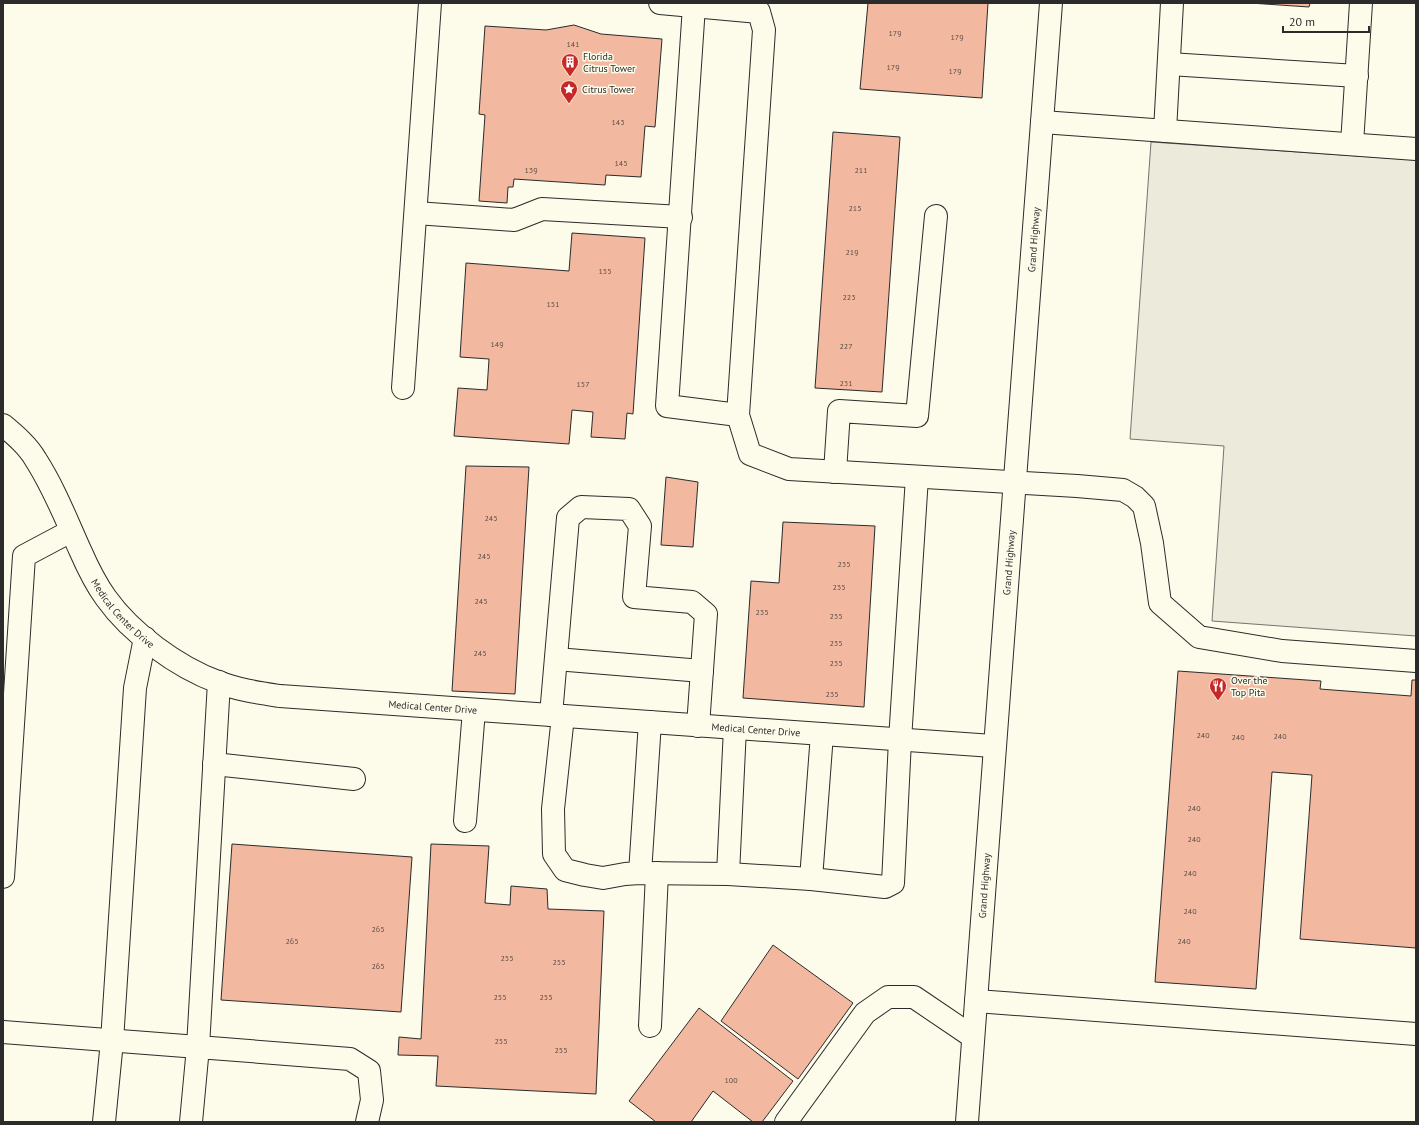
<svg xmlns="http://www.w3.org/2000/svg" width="1419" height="1125" font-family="'PT Sans',sans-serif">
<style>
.parking{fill:#eceadb;stroke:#74746e}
.building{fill:#f2b8a0;stroke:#2b2b2b}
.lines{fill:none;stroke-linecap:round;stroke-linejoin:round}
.minor-casing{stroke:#2b2b2b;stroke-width:24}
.major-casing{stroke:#2b2b2b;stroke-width:24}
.minor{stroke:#fdfbea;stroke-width:22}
.major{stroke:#fdfbea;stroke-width:22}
.labels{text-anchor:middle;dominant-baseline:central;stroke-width:3;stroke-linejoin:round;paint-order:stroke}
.number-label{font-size:8px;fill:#5d4e48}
.poi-label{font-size:10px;fill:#2b2b2b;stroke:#fdfbea;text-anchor:start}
.street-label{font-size:10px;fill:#2b2b2b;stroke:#fdfbea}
</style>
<rect width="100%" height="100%" fill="#fdfbea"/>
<!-- parking -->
<path class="parking" d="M1151,142l265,18v476l-204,-15 12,-175 -94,-7z"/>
<!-- building -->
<path class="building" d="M868,3h120l-6,95 -122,-9z
M1250,3h60l-1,4z
M574,25l27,9 61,5 -7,88 -10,-1 -4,51 -35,-2 -1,10 -91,-6 -1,8h-5l-1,16 -28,-2 6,-86 -6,-1 6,-88 61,4z
M833,132l67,5 -18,255 -67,-4z
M572,233l73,5 -12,176 -6,-1 -2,26 -34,-2 2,-25 -21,-2 -3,34 -115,-8 4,-48 29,2 2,-31 -29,-2 6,-94 103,8z
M466,466l63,1 -14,227 -63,-3z
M666,477l32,5 -5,65 -32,-2z
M783,522l92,4 -11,181 -121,-9 8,-117 28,2z
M1178,671l143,10 -1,8 91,7 1,-16h4v268l-116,-9 12,-164 -40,-3 -16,217 -101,-7z
M232,844l180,13 -11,155 -180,-12z
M431,844l58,2 -4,57 25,2 1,-19 36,3 1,20 56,2 -8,183 -160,-8 2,-30 -40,-1 1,-18 22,2z
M773,945l80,58 -55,76 -77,-58z
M699,1008l94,73 -31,41h-9l-40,-31 -22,31h-35l-27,-21z"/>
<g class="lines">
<!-- minor casing -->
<g class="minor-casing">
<g id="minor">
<path d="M660,3l99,9 5,18 -26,385 12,39 39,15 288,17 46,4 12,7 9,9 8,37 8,60 39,34 83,14 134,10"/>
<path d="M694,6l-27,400 71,9"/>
<path d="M1169,64l188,12"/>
<path d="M1042,122l374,27"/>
<path d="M1165,131l7,-128"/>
<path d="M1352,144l9,-141"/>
<path d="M416,213l98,7 28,-11 139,8"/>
<path d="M403,388l27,-385"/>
<path id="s1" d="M3,425c12,10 25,21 33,35 18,28 30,59 44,90 7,16 15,33 26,48 25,35 71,69 112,84 20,8 42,11 62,14l713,50"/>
<path d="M835,472l4,-61 78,5 19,-200"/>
<path d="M556,659l146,12"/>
<path d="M551,715l17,-197 13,-11 48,2 11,17 -6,71 58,5 14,12 -8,112"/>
<path d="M563,716l-10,93 1,45 11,16 20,5 18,3 22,-4 15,-1 88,1 83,5 74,8 8,-4 7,-143 17,-263"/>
<path d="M214,764l140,15"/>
<path d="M465,821l9,-111"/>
<path d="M640,873l10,-151"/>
<path d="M728,874l7,-146"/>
<path d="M3,877l21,-321 47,-25"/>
<path d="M811,879l11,-145"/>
<path d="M976,1001l440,33"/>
<path d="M650,1026l7,-153"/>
<path d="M3,1032l195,15 21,-365"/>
<path d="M104,1122l8,-81 23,-353 10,-50"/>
<path d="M191,1122l7,-75 152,12 19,12 3,29 -5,22"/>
<path d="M786,1122l79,-109 23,-16h26l59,40"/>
</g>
</g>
<!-- major casing -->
<g class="major-casing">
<g id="major">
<path id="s2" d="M967,1122c26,-373 57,-746 84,-1119"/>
</g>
</g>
<!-- minor -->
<use href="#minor" class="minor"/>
<!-- major -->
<use href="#major" class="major"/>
</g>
<!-- icons -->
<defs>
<g id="building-pin" transform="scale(0.9)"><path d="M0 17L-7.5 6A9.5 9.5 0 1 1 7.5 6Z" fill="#c62828" stroke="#fdfbea"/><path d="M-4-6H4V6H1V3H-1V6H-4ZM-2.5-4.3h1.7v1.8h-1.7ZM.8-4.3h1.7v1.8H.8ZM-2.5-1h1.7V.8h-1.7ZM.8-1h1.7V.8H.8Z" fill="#fff"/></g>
<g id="sight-pin" transform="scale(0.9)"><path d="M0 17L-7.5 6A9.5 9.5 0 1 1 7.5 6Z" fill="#c62828" stroke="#fdfbea"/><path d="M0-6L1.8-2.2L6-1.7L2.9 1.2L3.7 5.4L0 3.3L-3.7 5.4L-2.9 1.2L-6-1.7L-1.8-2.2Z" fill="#fff"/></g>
<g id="restaurant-pin" transform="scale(0.9)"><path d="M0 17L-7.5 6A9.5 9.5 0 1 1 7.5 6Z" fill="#c62828" stroke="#fdfbea"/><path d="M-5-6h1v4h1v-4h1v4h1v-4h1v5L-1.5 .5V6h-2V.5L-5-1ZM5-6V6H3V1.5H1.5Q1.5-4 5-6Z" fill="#fff"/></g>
</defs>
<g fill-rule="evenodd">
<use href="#building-pin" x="570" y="62"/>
<use href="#sight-pin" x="569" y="89"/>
<use href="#restaurant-pin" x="1218" y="686"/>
</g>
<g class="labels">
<!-- number labels -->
<g class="number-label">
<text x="895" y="33">179</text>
<text x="957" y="37">179</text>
<text x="573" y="44">141</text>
<text x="893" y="67">179</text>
<text x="955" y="71">179</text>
<text x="618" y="122">143</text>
<text x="621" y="163">145</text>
<text x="531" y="170">139</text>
<text x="861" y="170">211</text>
<text x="855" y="208">215</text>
<text x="852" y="252">219</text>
<text x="605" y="271">155</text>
<text x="849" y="297">223</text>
<text x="553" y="304">151</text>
<text x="497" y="344">149</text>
<text x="846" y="346">227</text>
<text x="846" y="383">231</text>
<text x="583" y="384">157</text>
<text x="491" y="518">245</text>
<text x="484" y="556">245</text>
<text x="844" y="564">235</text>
<text x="839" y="587">235</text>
<text x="481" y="601">245</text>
<text x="762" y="612">235</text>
<text x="836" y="616">235</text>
<text x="836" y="643">235</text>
<text x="480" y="653">245</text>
<text x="836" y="663">235</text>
<text x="832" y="694">235</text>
<text x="1203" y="735">240</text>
<text x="1280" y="736">240</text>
<text x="1238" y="737">240</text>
<text x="1194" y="808">240</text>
<text x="1194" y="839">240</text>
<text x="1190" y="873">240</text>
<text x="1190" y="911">240</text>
<text x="378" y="929">265</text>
<text x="292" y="941">265</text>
<text x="1184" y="941">240</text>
<text x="507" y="958">255</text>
<text x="559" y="962">255</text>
<text x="378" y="966">265</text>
<text x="500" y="997">255</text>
<text x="546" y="997">255</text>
<text x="501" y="1041">255</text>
<text x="561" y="1050">255</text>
<text x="731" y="1080">100</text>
</g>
<!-- poi labels -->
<g class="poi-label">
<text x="583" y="56">Florida<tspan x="583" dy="12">Citrus Tower</tspan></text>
<text x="582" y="89">Citrus Tower</text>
<text x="1231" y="680">Over the<tspan x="1231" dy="12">Top Pita</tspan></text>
</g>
<!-- street labels -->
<g class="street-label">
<text stroke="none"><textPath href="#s2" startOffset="885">Grand Highway</textPath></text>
<text stroke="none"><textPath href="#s2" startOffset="561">Grand Highway</textPath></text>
<text stroke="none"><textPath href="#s1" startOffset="226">Medical Center Drive</textPath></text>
<text stroke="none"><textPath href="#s1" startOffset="562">Medical Center Drive</textPath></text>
<text stroke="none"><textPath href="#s1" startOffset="886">Medical Center Drive</textPath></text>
<text stroke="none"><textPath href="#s2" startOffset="237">Grand Highway</textPath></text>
</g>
</g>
<!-- border -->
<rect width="1419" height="1125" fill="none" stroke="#2b2b2b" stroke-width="8"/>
<!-- scale -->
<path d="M1283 26v6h86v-6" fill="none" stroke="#2b2b2b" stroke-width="2"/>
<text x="1289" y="26" font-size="12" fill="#2b2b2b" stroke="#fdfbea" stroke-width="3" paint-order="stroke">20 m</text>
</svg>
